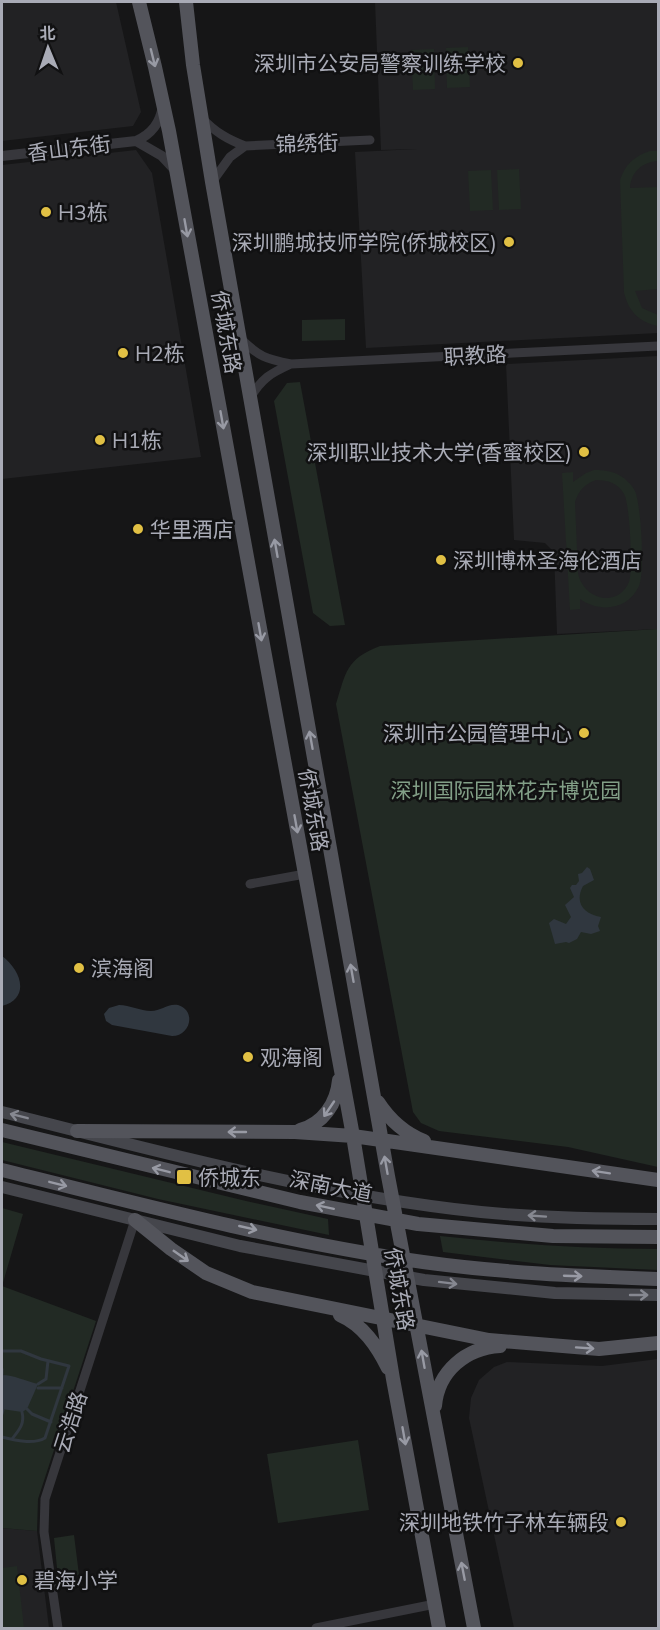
<svg xmlns="http://www.w3.org/2000/svg" width="660" height="1630" font-family="Mulish,'Noto Sans SC',sans-serif">
<style>
.built{fill:#222224}
.green{fill:#222a24;fill-rule:evenodd}
.water{fill:#30373f}
.lines{fill:none;stroke-linecap:round;stroke-linejoin:round}
.stream{stroke:#30373f;stroke-width:3}
.minor{stroke:#37373c;stroke-width:9}
.tertiary{stroke:#37373c;stroke-width:10}
.secondary{stroke:#45464c;stroke-width:12}
.primary{stroke:#53545b;stroke-width:14}
.oneway{stroke:#989aa4}
.oneway2{stroke:#868891}
.poi-dot{fill:#e1c044;stroke:#111112;stroke-width:2}
.labels{text-anchor:middle;dominant-baseline:central;stroke-width:5;stroke-linejoin:round;paint-order:stroke}
.poi-label{font-size:21px;fill:#a9abb6;stroke:#111112;text-anchor:start}
.street-label{font-size:21px;fill:#a9abb6;stroke:#111112}
.park-label{font-size:21px;fill:#829f87;stroke:#111112}
</style>
<rect width="100%" height="100%" fill="#161617"/>
<!-- built -->
<path class="built" d="M2,2h114l25,110 -8,14 -131,15z
M375,2h283v331l-292,15 -11,-196 62,-3 -36,1z
M136,150l16,23 49,284 -199,22v-314z
M658,356v273l-101,5 -3,-82 -9,-9 -31,-3 -8,-176z
M658,1359v269h-144l-45,-210 2,-20 8,-18 15,-13 13,-5 95,4z
M2,1528l35,3 12,97h-47z"/>
<!-- green -->
<path class="green" d="M468,47l2,40 -23,1 -1,-40z
M434,49l1,40 -22,1 -2,-40z
M650,151h8v10c-16,1 -27,11 -28,27l28,-1v102l-23,2 7,17 16,7v11c-19,-4 -30,-15 -34,-34l-4,-112c5,-15 14,-24 30,-29z
M519,169l2,40 -22,1 -2,-40z
M491,170l2,40 -23,1 -2,-40z
M345,319v21l-43,1v-21z
M300,382l45,243 -15,1 -17,-13 -39,-212 13,-18z
M594,470c13,0 25,2 34,12 5,4 8,10 9,16 4,16 8,74 2,88 -11,24 -39,27 -59,13v10l-10,1 -8,-137 11,-1v10l13,-9zM596,480c12,0 22,3 28,14 6,9 9,78 5,88 -12,27 -46,17 -51,-9l-3,-71c4,-12 10,-18 21,-22z
M658,629v538l-90,-20 -129,-16 -18,-8 -8,-11 -77,-408c10,-32 10,-45 44,-58z
M2,1142l244,59 82,18 1,16 -171,-36 -156,-39z
M2,1208l21,6 -21,72 94,35 -58,178 -1,32 -35,-3z
M440,1236c73,8 145,13 218,13v21l-108,-5 -107,-13z
M358,1440l11,70 -91,13 -11,-69z
M74,1535l5,40 -21,3 -4,-40z
M17,1566l7,62h-22v-60z"/>
<!-- water -->
<path class="water" d="M587,867l3,2 4,11 -11,6c-9,17 1,28 18,31l-3,9 2,5 -9,3 -10,-2 -4,7 -8,4 -3,-1 -11,2 -6,-21 5,-4 12,5 5,-7 -6,-12 9,-8 -4,-9 2,-3h4l3,-4 -1,-7 4,-1z
M2,956c19,14 29,42 0,50z
M119,1005c11,0 21,6 32,6 10,0 17,-8 27,-6 19,6 12,31 -6,31l-60,-11 -6,-4 -2,-7 5,-6z
M2,1375c12,0 23,6 36,9l-11,25 -5,3 -20,-3z"/>
<g class="lines">
<!-- stream -->
<path class="stream" d="M2,1351h19l20,8 28,7 -24,72c-12,7 -31,2 -43,-1
M2,1369v5
M38,1384l8,-5 2,-18
M38,1388h24
M27,1409l5,5 19,8
M2,1414l1,-4
M12,1439c7,-9 13,-15 10,-27"/>
<!-- minor -->
<path class="minor" d="M202,118c13,14 25,21 43,28l125,-6
M212,182l18,-25 15,-11
M240,338c19,19 26,21 51,26l367,-18
M250,398c12,-20 21,-25 41,-34
M250,884l55,-10
M58,1628l-14,-96 1,-33 90,-279
M316,1628l119,-24"/>
<!-- tertiary -->
<path class="tertiary" d="M136,141l26,15 14,15
M2,156l134,-15c16,-7 24,-18 27,-35"/>
<!-- secondary -->
<path class="secondary" d="M2,1112c158,40 317,83 479,100 59,6 119,7 177,7
M2,1187l238,59 184,34 131,13 103,2"/>
<!-- primary -->
<path class="primary" d="M139,2l16,65 14,64 184,1005 40,243 46,249
M186,2l7,63 19,117 176,994 86,452
M378,1102c11,17 26,31 46,39
M2,1130l298,72 118,22 135,12 105,1
M300,1130c23,-6 37,-27 39,-50
M77,1131l218,1 58,4 305,44
M2,1170c139,34 279,72 421,92 78,11 157,14 235,17
M135,1220l36,29 35,24 46,19 237,48 110,9 59,-6
M340,1315c23,10 37,31 48,53
M435,1406c3,-35 31,-58 65,-60"/>
</g>
<!-- one-way arrows -->
<defs><path id="oneway-shaft" d="M-6 0H5M1.5-3L5.5 0L1.5 3" fill="none" stroke-width="1.6" stroke-linecap="round" stroke-linejoin="round" transform="scale(1.5)"/></defs>
<g class="oneway">
<use href="#oneway-shaft" transform="translate(153 58) rotate(76)"/>
<use href="#oneway-shaft" transform="translate(186 228) rotate(80)"/>
<use href="#oneway-shaft" transform="translate(222 420) rotate(80)"/>
<use href="#oneway-shaft" transform="translate(276 548) rotate(-100)"/>
<use href="#oneway-shaft" transform="translate(260 632) rotate(80)"/>
<use href="#oneway-shaft" transform="translate(311 740) rotate(-100)"/>
<use href="#oneway-shaft" transform="translate(296 824) rotate(80)"/>
<use href="#oneway-shaft" transform="translate(352 973) rotate(-100)"/>
<use href="#oneway-shaft" transform="translate(329 1109) rotate(124)"/>
<use href="#oneway-shaft" transform="translate(237 1132) rotate(-180)"/>
<use href="#oneway-shaft" transform="translate(386 1165) rotate(-100)"/>
<use href="#oneway-shaft" transform="translate(161 1170) rotate(-166)"/>
<use href="#oneway-shaft" transform="translate(601 1172) rotate(-171)"/>
<use href="#oneway-shaft" transform="translate(58 1184) rotate(14)"/>
<use href="#oneway-shaft" transform="translate(325 1207) rotate(-168)"/>
<use href="#oneway-shaft" transform="translate(248 1228) rotate(13)"/>
<use href="#oneway-shaft" transform="translate(181 1256) rotate(35)"/>
<use href="#oneway-shaft" transform="translate(573 1276) rotate(2)"/>
<use href="#oneway-shaft" transform="translate(585 1348) rotate(4)"/>
<use href="#oneway-shaft" transform="translate(423 1359) rotate(-100)"/>
<use href="#oneway-shaft" transform="translate(404 1436) rotate(80)"/>
<use href="#oneway-shaft" transform="translate(463 1571) rotate(-101)"/>
</g>
<g class="oneway2">
<use href="#oneway-shaft" transform="translate(19 1116) rotate(-166)"/>
<use href="#oneway-shaft" transform="translate(537 1216) rotate(-176)"/>
<use href="#oneway-shaft" transform="translate(448 1283) rotate(7)"/>
<use href="#oneway-shaft" transform="translate(639 1295)"/>
</g>
<!-- markers -->
<g class="poi-dot">
<circle cx="518" cy="63" r="6"/>
<circle cx="46" cy="212" r="6"/>
<circle cx="509" cy="242" r="6"/>
<circle cx="123" cy="353" r="6"/>
<circle cx="100" cy="440" r="6"/>
<circle cx="584" cy="452" r="6"/>
<circle cx="138" cy="529" r="6"/>
<circle cx="441" cy="560" r="6"/>
<circle cx="584" cy="733" r="6"/>
<circle cx="79" cy="968" r="6"/>
<circle cx="248" cy="1057" r="6"/>
<rect x="176" y="1169" width="16" height="16" rx="3"/>
<circle cx="621" cy="1522" r="6"/>
<circle cx="22" cy="1580" r="6"/>
</g>
<g class="labels">
<!-- poi labels -->
<g class="poi-label">
<text x="506" y="63" text-anchor="end">深圳市公安局警察训练学校</text>
<text x="58" y="212">H3栋</text>
<text x="497" y="242" text-anchor="end">深圳鹏城技师学院(侨城校区)</text>
<text x="135" y="353">H2栋</text>
<text x="112" y="440">H1栋</text>
<text x="572" y="452" text-anchor="end">深圳职业技术大学(香蜜校区)</text>
<text x="150" y="529">华里酒店</text>
<text x="453" y="560">深圳博林圣海伦酒店</text>
<text x="572" y="733" text-anchor="end">深圳市公园管理中心</text>
<text x="91" y="968">滨海阁</text>
<text x="260" y="1057">观海阁</text>
<text x="198" y="1177">侨城东</text>
<text x="609" y="1522" text-anchor="end">深圳地铁竹子林车辆段</text>
<text x="34" y="1580">碧海小学</text>
</g>
<!-- street labels -->
<g class="street-label">
<text transform="translate(307 143) rotate(-2)">锦绣街</text>
<text transform="translate(69 148) rotate(-7)">香山东街</text>
<text transform="translate(227 332) rotate(80)">侨城东路</text>
<text transform="translate(475 355) rotate(-3)">职教路</text>
<text transform="translate(314 810) rotate(80)">侨城东路</text>
<text transform="translate(331 1186) rotate(11)">深南大道</text>
<text transform="translate(400 1289) rotate(80)">侨城东路</text>
<text transform="translate(70 1422) rotate(-72)">云浩路</text>
</g>
<!-- park labels -->
<g class="park-label">
<text x="506" y="790">深圳国际园林花卉博览园</text>
</g>
</g>
<!-- border -->
<rect width="660" height="1630" fill="none" stroke="#a9abb6" stroke-width="6"/>
<!-- north arrow -->
<g transform="translate(48 48) rotate(358)" stroke="#111112" stroke-width="4.5" paint-order="stroke">
<path d="M0-4.5L10 22L0 15L-10 22Z" fill="#a9abb6"/>
<text y="-9" font-size="16" font-weight="bold" text-anchor="middle" fill="#a9abb6">北</text>
</g>
</svg>
